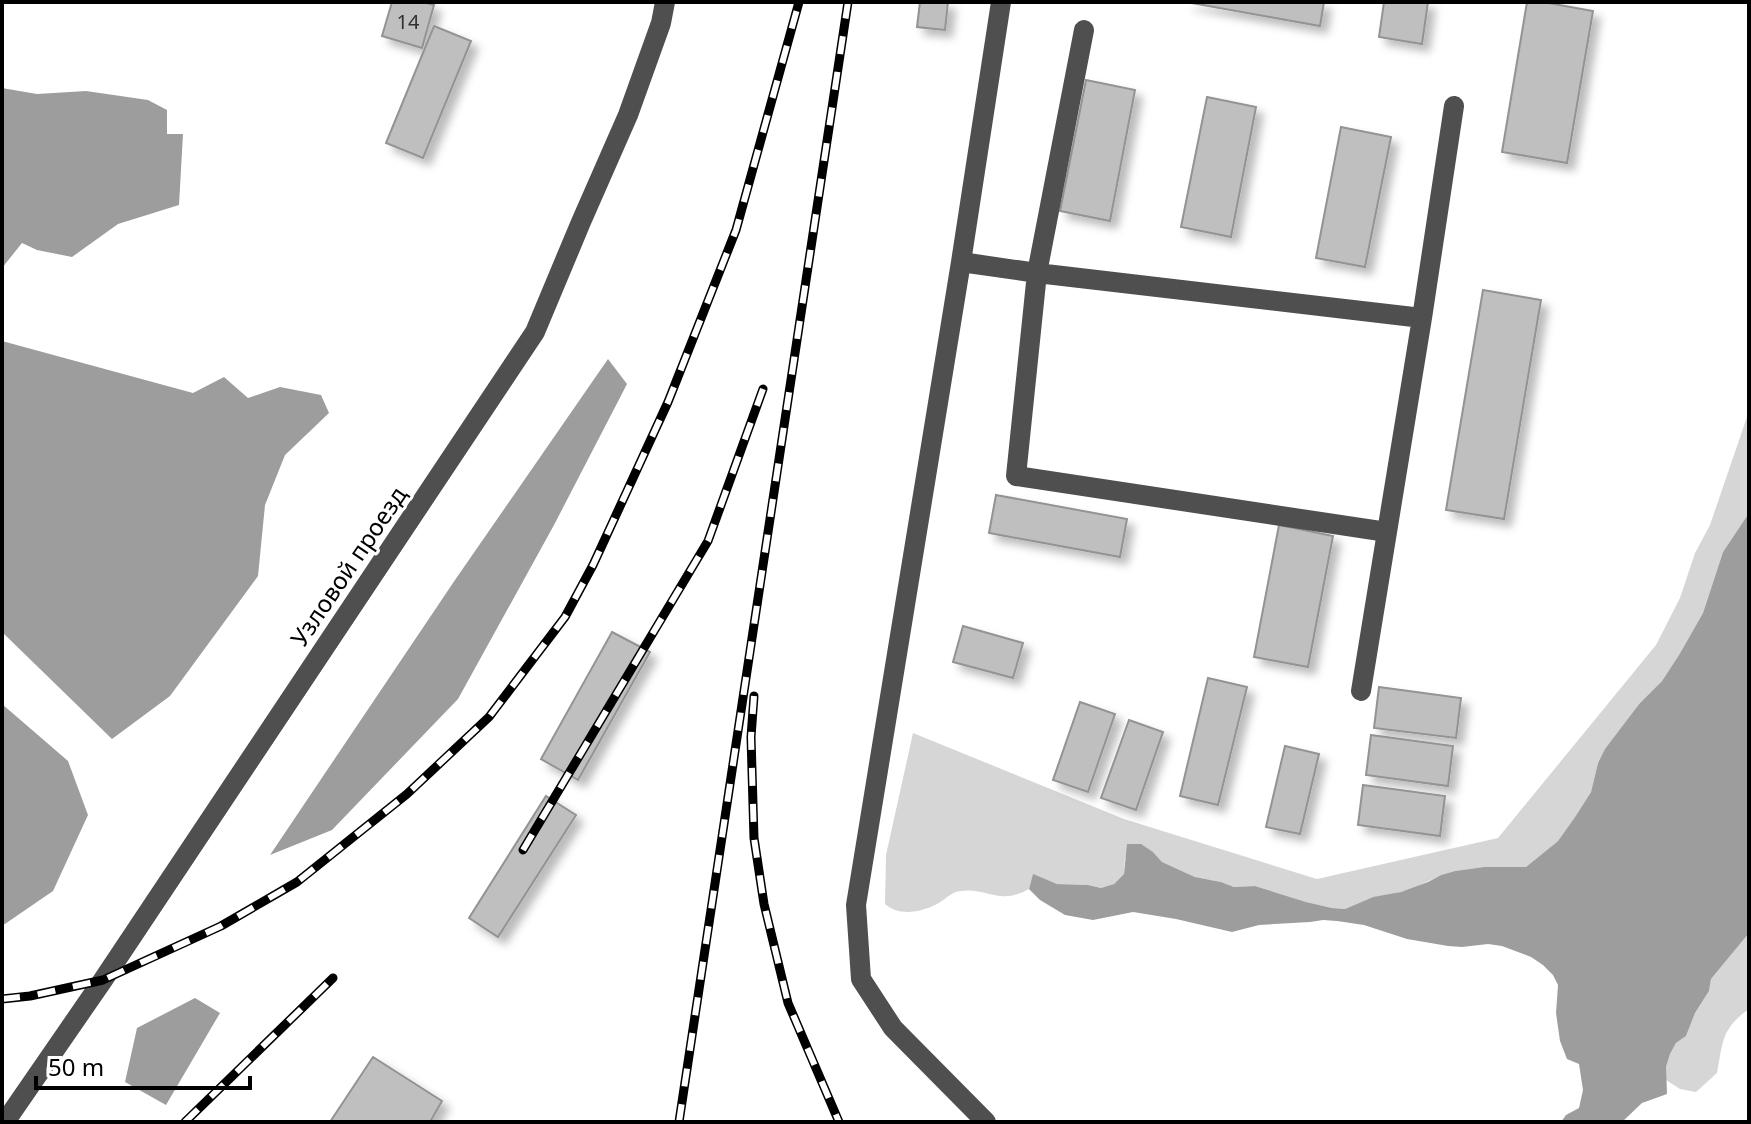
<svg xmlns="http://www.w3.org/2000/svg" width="1751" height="1124" font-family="'Noto Sans',sans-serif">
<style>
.green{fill:#d6d6d6}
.water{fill:#9d9d9d}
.building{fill:#bfbfbf;stroke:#939393;stroke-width:2;filter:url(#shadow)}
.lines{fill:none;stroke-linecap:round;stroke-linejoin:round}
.minor{stroke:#4f4f4f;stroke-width:20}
.rail-casing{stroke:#000;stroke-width:9}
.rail{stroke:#fff;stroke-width:6;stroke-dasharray:18;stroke-linecap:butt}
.labels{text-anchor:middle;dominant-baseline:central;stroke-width:6;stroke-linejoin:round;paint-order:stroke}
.number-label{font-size:20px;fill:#303030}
.street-label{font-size:24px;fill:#000;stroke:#fff}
</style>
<defs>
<filter id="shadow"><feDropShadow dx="7" dy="7" stdDeviation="4" flood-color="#0004"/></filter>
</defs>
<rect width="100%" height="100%" fill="#fff"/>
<!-- green -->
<path class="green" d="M1749,411v102l-26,39 -20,61 -24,42 -17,26 -22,22 -42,60 -7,29 -16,25 -17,24 -32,26h-42l-29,4 -14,4 -27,13 -27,8 -14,1 -28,12 -13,-1 -26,-6 -51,-16 -21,1 -13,-5 -26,-5 -33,-15 -9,-10 -28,6 -1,16 -10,10 -13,4 -13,-3 -31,-1 -24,-9 -4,14c-30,17 -42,-2 -68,2 -10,1 -14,7 -22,12 -16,9 -40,14 -54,1l1,-49 27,-122 211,86 193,60 181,-41 158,-193 24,-47 15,-45 15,-28z
M1749,933v76c-28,20 -26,33 -32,64l-21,19 -16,-3 -14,-9v-13l4,-13 6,-11 10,-7 9,-23 14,-22 2,-12z"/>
<!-- water -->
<path class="water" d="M2,88l35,6 49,-3 62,9 19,10v24h16l-4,71 -61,19 -46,33 -35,-7 -15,-7 -20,25z
M2,341l191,52 31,-16 24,21 32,-11 41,8 8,18 -44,42 -20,50 -7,71 -88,120 -58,43 -110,-107z
M608,359l19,25 -73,141 -96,174 -126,131 -62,25 185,-275z
M1749,513v420l-38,46 -2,12 -14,22 -9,23 -10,7 -6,11 -4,13 1,27 -25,9 -20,19h-61l5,-7 13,-7 4,-18 -4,-26 -12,-5 -7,-18 -4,-28 2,-28 -5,-10 -10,-10 -12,-8 -29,-11 -14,-2 -26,3 -14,-1 -41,-7 -43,-14 -27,-4 -14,-1 -13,2 -51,3 -27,7 -56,-13 -43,-7 -40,8 -28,-5 -25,-15 -11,-11 4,-15 24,10 31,1 13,3 13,-4 10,-10 3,-30h14l12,8 9,10 33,15 26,5 13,5 21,-1 51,16 26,6 13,1 28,-12 28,-5 27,-10 13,-7 14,-4 29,-4h42l32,-26 17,-24 16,-25 7,-29 7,-14 35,-46 22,-22 17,-26 24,-42 20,-61z
M2,704l66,57 20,54 -35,76 -51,35z
M195,998l25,15 -54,92 -41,-23 12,-54z"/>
<!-- building -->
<path class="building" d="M392,2h31l11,3 -12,43 -40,-12z
M920,2h28l-3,28 -28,-3z
M1186,2h138l-4,24z
M1384,2h44l-6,42 -43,-7z
M1527,2h16l50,9 -26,152 -65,-11z
M434,26l37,15 -48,117 -37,-15z
M1086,80l49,10 -25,131 -50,-10z
M1207,97l49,10 -25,130 -50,-10z
M1341,127l50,10 -26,130 -49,-9z
M1483,290l58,10 -37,219 -58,-9z
M996,495l131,24 -7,38 -131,-24z
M1279,525l54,11 -25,131 -54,-10z
M963,626l60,17 -10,35 -60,-16z
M612,632l38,20 -72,128 -37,-21z
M1208,678l39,9 -29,118 -38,-9z
M1379,687l82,11 -5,40 -82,-10z
M1080,702l35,12 -27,78 -35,-12z
M1129,720l34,12 -27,78 -35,-12z
M1371,735l82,11 -5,40 -82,-11z
M1285,746l34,8 -19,80 -34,-7z
M1363,785l82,11 -5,40 -82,-11z
M546,796l30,19 -78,122 -29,-19z
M373,1057l69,44 -12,21h-100z"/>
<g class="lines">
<!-- minor -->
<path class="minor" d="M1084,30l-47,243 -21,203 371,56
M961,262l76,11 385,45 -61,373
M1422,318l32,-212
M5,1122l98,-142 432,-648 46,-110 47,-107 33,-92 4,-21
M986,1122l-93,-94 -32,-49 -5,-74 105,-643 40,-260"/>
<!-- rail casing -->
<g class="rail-casing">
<path id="rail" d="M754,696l-3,41 3,101 10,66 24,99 51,119
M523,850l185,-309 55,-152
M2,999l28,-3 73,-16 118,-54 76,-44 110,-88 82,-77 76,-100 28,-52 75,-163 68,-172 63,-228
M185,1122l148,-144
M679,1122l169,-1120"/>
</g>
<!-- rail -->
<use href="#rail" class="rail"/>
</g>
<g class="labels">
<!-- number labels -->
<g class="number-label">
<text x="408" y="21">14</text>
</g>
<!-- street labels -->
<g class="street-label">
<text transform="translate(348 566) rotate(-56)">Узловой проезд</text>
</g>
</g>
<!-- border -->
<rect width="1751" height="1124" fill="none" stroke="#000000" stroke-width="8"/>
<!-- scale -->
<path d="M36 1076v12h214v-12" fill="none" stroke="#000000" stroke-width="4"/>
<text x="48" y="1076" font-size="24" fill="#000000" stroke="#ffffff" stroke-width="6" paint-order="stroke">50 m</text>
</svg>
